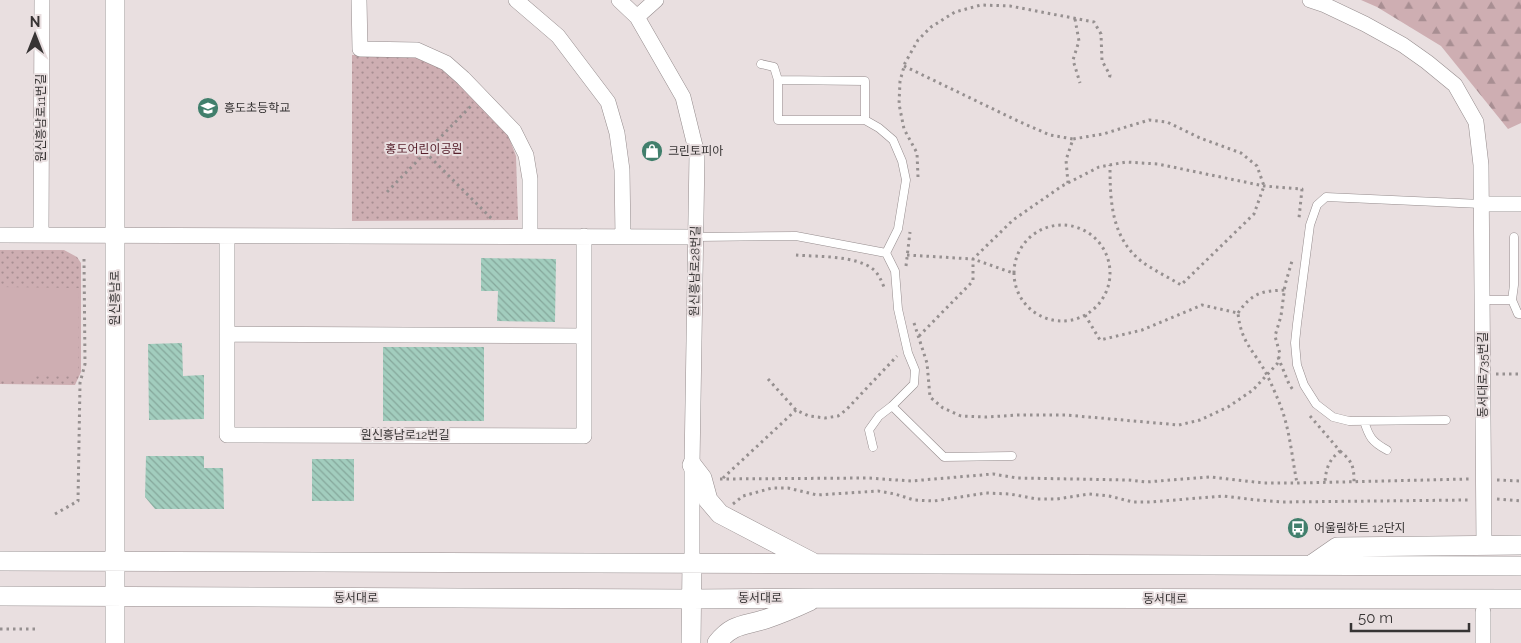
<svg xmlns="http://www.w3.org/2000/svg" width="1521" height="643" font-family="Raleway,'Noto Sans KR',sans-serif">
<style>
.forest{fill:url(#forest-firs)}
.park{fill:url(#park-dots)}
.pitch{fill:#ceaeb2}
.building{fill:url(#building-back-hatch)}
.lines{fill:none;stroke-linecap:round;stroke-linejoin:round}
.service-casing{stroke:#958c8d;stroke-width:9}
.minor-casing{stroke:#958c8d;stroke-width:16}
.tertiary-casing{stroke:#958c8d;stroke-width:20}
.path{stroke:#969090;stroke-width:3;stroke-dasharray:2.5 4;stroke-linecap:butt}
.service{stroke:#fff;stroke-width:8}
.minor{stroke:#fff;stroke-width:15}
.tertiary{stroke:#fff;stroke-width:19}
.labels{text-anchor:middle;dominant-baseline:central;stroke-width:4;stroke-linejoin:round;paint-order:stroke}
.poi-label{font-size:12px;fill:#373434;stroke:#e9dfe0;text-anchor:start}
.street-label{font-size:12px;fill:#373434;stroke:#e9dfe0}
.park-label{font-size:12px;fill:#57212c;stroke:#e9dfe0}
</style>
<defs>
<pattern id="forest-firs" width="22" height="20" patternUnits="userSpaceOnUse" patternTransform="scale(1.25)"><rect width="22" height="20" fill="#ceaeb2"/><path d="M5 1l3.5 6h-7zM16 11l3.5 6h-7z" fill="#a88e92"/></pattern>
<pattern id="park-dots" width="8" height="8" patternUnits="userSpaceOnUse" patternTransform="scale(1.25)"><rect width="8" height="8" fill="#ceaeb2"/><path d="M2 2h.1M6 6h.1" fill="none" stroke="#a88e92" stroke-width="1.8" stroke-linecap="round"/></pattern>
<pattern id="building-back-hatch" width="6" height="6" patternUnits="userSpaceOnUse" patternTransform="scale(1.25)"><rect width="6" height="6" fill="#a2cdbe"/><path d="M-1 5l2 2M0 0l6 6M5-1l2 2" fill="none" stroke="#85a79b"/></pattern>
</defs>
<rect width="100%" height="100%" fill="#e9dfe0"/>
<!-- forest -->
<path class="forest" d="M1361,0h160v123l-13,6 -67,-83 -64,-39z"/>
<!-- park -->
<path class="park" d="M352,55h53l24,6 24,15 55,59 8,21 2,64 -166,1z
M0,250h64l13,7 4,6v109l-6,13 -75,-1z"/>
<!-- pitch -->
<path class="pitch" d="M0,287l79,1 -1,88 -45,-1v5h-33z"/>
<!-- building -->
<path class="building" d="M481,258l75,1 -1,63 -58,-1 1,-30h-17z
M182,343l1,33 21,-1v44l-55,1 -1,-76z
M383,347h101v74h-101z
M146,456h58v12h19l1,41h-69l-10,-12z
M312,459h42v42h-42z"/>
<g class="lines">
<!-- service casing -->
<g class="service-casing">
<path id="service" d="M761,64l13,3 4,13
M865,120h-87v-40l87,1v39l14,8 14,12 9,21 4,19 -8,49 -12,24
M696,237l100,-1 90,17 9,18 3,38 10,44 7,17 -1,14 -22,22 52,51 68,-1
M1482,300h30l6,14h3
M1512,300l2,-15v-48
M1446,420l-97,1 -16,-4 -17,-13 -12,-19 -7,-20 -2,-22 2,-19 13,-99 7,-20 9,-8 155,7
M1364,421c5,16 8,21 23,29
M873,447l-4,-17 10,-14 13,-10"/>
</g>
<!-- minor casing -->
<g class="minor-casing">
<path id="minor" d="M359,0l1,49 57,1 29,13 17,15 51,53 12,24 4,24v57
M516,0l42,36 50,66 9,31 5,37 1,67
M619,0l18,17 46,80 14,57 -5,311v98
M1310,0l15,5 40,19 38,21 24,17 28,23 21,37 5,43 3,380
M637,17l19,-17
M1481,204h40
M0,235l696,2
M41,235l1,-235
M227,236v199l357,1v-200
M227,334l357,2
M1483,612v31"/>
</g>
<!-- tertiary casing -->
<g class="tertiary-casing">
<path id="tertiary" d="M692,465l10,13 6,22 12,14 92,48
M0,561l1521,5
M1311,565l26,-18 184,-2
M0,596l691,3 124,-1 706,1
M115,643v-643
M691,643l1,-80
M717,643c16,-20 27,-17 49,-24 15,-5 29,-11 44,-18"/>
</g>
<!-- path -->
<path class="path" d="M1075,19l4,22 -6,19 7,23
M904,66l116,56 30,13 23,4
M425,152l69,69
M918,177l-1,-24 -13,-24 -5,-25 1,-23 5,-18 13,-23 13,-13 24,-15 26,-7 29,1 84,16 7,12 1,27 8,14 -1,5
M1068,183l-2,-23 7,-21 30,-5 46,-14 18,2 33,16 41,15 16,13 7,20 -10,28 -73,71c-13,-8 -28,-15 -40,-24 -30,-24 -31,-61 -31,-96
M387,192l84,-86
M1014 273a48 48 0 1 1 96 0a48 48 0 1 1-96 0Z
M796,255c21,2 61,0 78,15 5,5 7,10 10,17
M907,255l66,4 40,-39 49,-34 37,-19 27,-5 32,2 106,22 38,3 -3,29
M906,266l4,-34
M1238,313c14,-20 23,-22 47,-23
M1085,315l15,25 42,-10 60,-25 36,8c3,31 17,38 29,62 5,10 10,22 14,32 9,24 11,51 16,76
M914,323l13,40 3,34 13,11 18,8 25,1 33,-2h47l113,10 21,-5 28,-13 25,-17 24,-26 3,-10 -5,-18 6,-20 4,-31 7,-24
M919,336l54,-55v-22l40,14
M1278,357l11,27 4,6
M1496,374h25
M768,379l28,31 13,6 16,2 13,-2 8,-6 51,-54
M1310,416l30,35c-11,9 -14,17 -15,31
M1340,451c12,10 14,15 14,31
M723,478l73,-68
M720,479l148,-1 43,3 82,-7 24,4 111,2 18,2 64,-5 54,6h33l172,-4
M1497,480l24,1
M1497,499l24,2
M733,504l10,-8 29,-8h16l29,7 61,-4 17,3 19,6 20,1 52,-8 24,1 27,5h20l32,-5 20,2 24,6h18l72,-6 33,4 27,2 187,-2
M55,514l23,-13 2,-118 5,-19 -1,-105
M0,629h36"/>
<!-- service -->
<use href="#service" class="service"/>
<!-- minor -->
<use href="#minor" class="minor"/>
<!-- tertiary -->
<use href="#tertiary" class="tertiary"/>
</g>
<!-- icons -->
<defs>
<g id="school-disc" transform="scale(1.125)"><circle r="9.5" fill="#417f6c" stroke="#e9dfe0"/><path d="M0-5L7-2L0 1L-7-2ZM-4 1L0 2.5L4 1V4Q0 6-4 4Z" fill="#fff"/></g>
<g id="shop-disc" transform="scale(1.125)"><circle r="9.5" fill="#417f6c" stroke="#e9dfe0"/><path d="M-5-2.5h2.3a2.7 3.5 0 0 1 5.4 0H5L5.5 6h-11ZM-1.5-2.5h3a1.5 2.3 0 0 0-3 0Z" fill="#fff"/></g>
<g id="bus-disc" transform="scale(1.125)"><circle r="9.5" fill="#417f6c" stroke="#e9dfe0"/><path d="M-5-6H5V4H4V6H2V4H-2V6H-4V4H-5ZM-3.5-4V0h7V-4ZM-3.5 1.2v1.5H-2V1.2ZM2 1.2v1.5H3.5V1.2Z" fill="#fff"/></g>
</defs>
<g fill-rule="evenodd">
<use href="#school-disc" x="208" y="108"/>
<use href="#shop-disc" x="652" y="151"/>
<use href="#bus-disc" x="1298" y="528"/>
</g>
<g class="labels">
<!-- poi labels -->
<g class="poi-label">
<text x="224" y="108">흥도초등학교</text>
<text x="668" y="151">크린토피아</text>
<text x="1314" y="528">어울림하트 12단지</text>
</g>
<!-- street labels -->
<g class="street-label">
<text transform="translate(41 118) rotate(-90)">원신흥남로11번길</text>
<text transform="translate(695 271) rotate(-89)">원신흥남로28번길</text>
<text transform="translate(115 298) rotate(-90)">원신흥남로</text>
<text transform="translate(1483 375) rotate(-90)">동서대로735번길</text>
<text x="405" y="435">원신흥남로12번길</text>
<text x="356" y="598">동서대로</text>
<text x="760" y="598">동서대로</text>
<text x="1165" y="599">동서대로</text>
</g>
<!-- park labels -->
<g class="park-label">
<text x="424" y="149">홍도어린이공원</text>
</g>
</g>
<!-- north arrow -->
<g transform="translate(35 35)" stroke="#e9dfe0" stroke-width="4" paint-order="stroke">
<path d="M0-4L9 19L0 12L-9 19Z" fill="#373434"/>
<text y="-8" font-size="14" font-weight="bold" text-anchor="middle" fill="#373434">N</text>
</g>
<!-- scale -->
<path d="M1351 623v8h118v-8" fill="none" stroke="#373434" stroke-width="2.5"/>
<text x="1358" y="623" font-size="15" fill="#373434" stroke="#e9dfe0" stroke-width="4" paint-order="stroke">50 m</text>
</svg>
